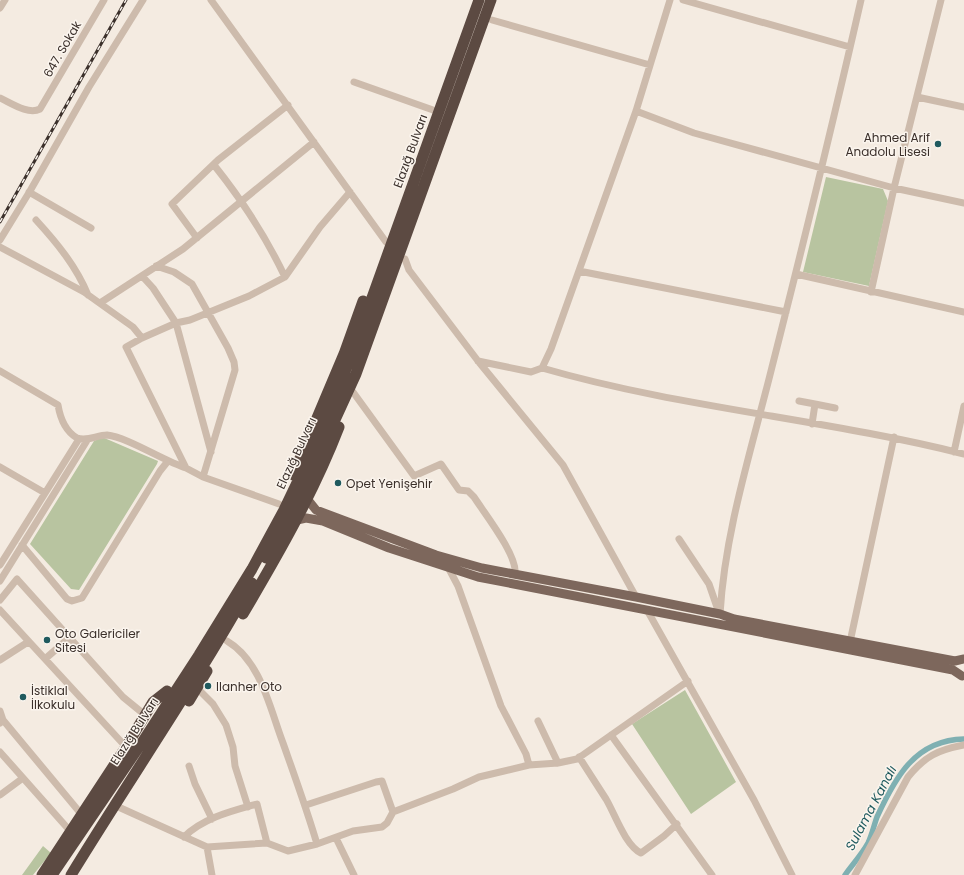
<svg xmlns="http://www.w3.org/2000/svg" width="964" height="875" font-family="Poppins,sans-serif">
<style>
.green{fill:#b8c4a0}
.lines{fill:none;stroke-linecap:round;stroke-linejoin:round}
.canal{stroke:#7fb0b2;stroke-width:5.5}
.minor{stroke:#cdbbac;stroke-width:7}
.major{stroke:#7d675c;stroke-width:9}
.highway{stroke:#5c4a42;stroke-width:11}
.rail-casing{stroke:#3b302b;stroke-width:3}
.rail{stroke:#fbf5ee;stroke-width:1.5;stroke-dasharray:4.5;stroke-linecap:butt}
.poi-dot{fill:#1f5a5e;stroke:#fbf5ee;stroke-width:1.5}
.labels{text-anchor:middle;dominant-baseline:central;stroke-width:3;stroke-linejoin:round;paint-order:stroke}
.street-label{font-size:12px;fill:#3b302b;stroke:#fbf5ee}
.poi-label{font-size:12px;fill:#3b302b;stroke:#fbf5ee;text-anchor:start}
.water-label{font-size:13px;font-style:italic;fill:#1f5a5e;stroke:#fbf5ee}
</style>
<rect width="100%" height="100%" fill="#f4ebe1"/>
<!-- green -->
<path class="green" d="M826,177l57,12 5,12 -19,85 -66,-14z
M102,437l56,24 -1,3 -78,126 -8,-1 -41,-45 64,-103z
M685,690l51,92 -45,32 -59,-90z
M43,846l8,7 -18,22h-11z"/>
<g class="lines">
<!-- canal -->
<path class="canal" d="M845,875c7,-10 17,-21 23,-32 4,-8 6,-18 9,-26 18,-39 38,-77 87,-78"/>
<!-- minor -->
<path class="minor" d="M211,0l175,242
M683,0l167,47
M0,8l5,-8
M492,20l158,45
M354,82l79,28
M917,97l47,10
M0,98c11,5 28,17 40,11l64,-109
M636,111l58,22 200,55 70,15
M214,165c28,35 52,72 71,112
M29,192l62,36
M36,220c21,23 40,46 52,75
M197,238l-25,-34 46,-44 70,-55
M0,240l30,-49 59,-104 54,-87
M0,247l84,45 49,35 9,11
M405,259l4,11 69,91 85,104 73,132
M156,266l18,6 18,12 36,64 6,14 1,8 -32,107
M579,271l207,41
M796,274l168,38
M142,276l11,12 23,35 35,129
M871,292l23,-104 47,-188
M100,303l83,-54 131,-107
M478,361l53,11 11,-4 9,-19 85,-238 34,-111
M542,368c138,40 283,51 422,86
M0,371l58,34c2,12 7,26 19,33 10,4 20,-3 30,-3 20,2 57,26 79,33
M353,392l61,84 27,-12 18,26 9,1 6,6c11,17 44,59 41,77
M799,401l16,3 -3,20
M815,404l20,4
M954,452l10,-46
M0,467l45,26
M279,504l-76,-27 -17,-9 -60,-121 16,-9 34,-15 14,-3 59,-24 36,-19 35,-50 30,-35
M679,539l30,45 9,26
M22,545l45,54 5,2 10,-3 78,-127 8,-10
M0,565l79,-126
M449,569l9,17 43,120 25,48 3,11
M0,581l88,-142
M0,600l17,-21 106,118 22,18
M0,610l126,137
M647,610l107,190 38,75
M720,614c5,-84 32,-166 52,-247 31,-122 61,-244 89,-367
M227,641c34,20 43,68 56,102 12,34 24,67 34,101
M850,642l44,-205
M45,659l24,-21
M0,660l28,-18
M197,688l16,16 13,21 7,22 2,19 13,41
M0,711l3,9
M538,721l20,42
M0,723l3,-3 79,95
M611,735l101,140
M0,752l71,80
M579,757c9,14 18,28 27,42 9,15 19,46 35,54l23,-17 13,-12
M189,766l6,18 17,35
M0,795l23,-17
M114,805l93,42 60,-4 21,8 29,-7 36,-13 29,-4 5,-4 6,-11 60,-23 26,-12 50,-12 29,-2 19,-4 111,-78
M306,805l70,-23 6,-1 11,31
M184,837c19,-19 48,-26 73,-33l10,39
M336,838l18,37
M207,847l5,28
M855,875l53,-98c17,-21 30,-27 56,-32"/>
<!-- major -->
<path class="major" d="M308,500l8,10 120,45 46,13 154,29 84,17 14,5 221,42 9,-2
M297,520l9,-2 17,3 66,27 89,29 475,93 9,6"/>
<!-- highway -->
<path class="highway" d="M293,475l51,-121 19,-53
M266,558l31,-55 59,-129 135,-374
M243,614c36,-61 70,-120 96,-187
M189,701l18,-30
M42,875l84,-128 27,-45 14,-11
M52,875l91,-134 56,-86 53,-86 32,-59 36,-75 30,-76 129,-359
M71,875c60,-98 125,-192 181,-292"/>
<!-- rail casing -->
<g class="rail-casing">
<path id="rail" d="M0,222l126,-222"/>
</g>
<!-- rail -->
<use href="#rail" class="rail"/>
</g>
<!-- markers -->
<g class="poi-dot">
<circle cx="938" cy="144" r="4"/>
<circle cx="338" cy="483" r="4"/>
<circle cx="47" cy="640" r="4"/>
<circle cx="208" cy="686" r="4"/>
<circle cx="23" cy="697" r="4"/>
</g>
<g class="labels">
<!-- street labels -->
<g class="street-label">
<text transform="translate(62 49) rotate(-60)">647. Sokak</text>
<text transform="translate(410 151) rotate(-70)">Elazığ Bulvarı</text>
<text transform="translate(296 453) rotate(-65)">Elazığ Bulvarı</text>
<text transform="translate(134 731) rotate(-57)">Elazığ Bulvarı</text>
</g>
<!-- poi labels -->
<g class="poi-label">
<text x="930" y="137" text-anchor="end">Ahmed Arif<tspan x="930" dy="14">Anadolu Lisesi</tspan></text>
<text x="346" y="483">Opet Yenişehir</text>
<text x="55" y="633">Oto Galericiler<tspan x="55" dy="14">Sitesi</tspan></text>
<text x="216" y="686">Ilanher Oto</text>
<text x="31" y="690">İstiklal<tspan x="31" dy="14">İlkokulu</tspan></text>
</g>
<!-- water labels -->
<g class="water-label">
<text transform="translate(871 808) rotate(-62)">Sulama Kanalı</text>
</g>
</g>
</svg>
